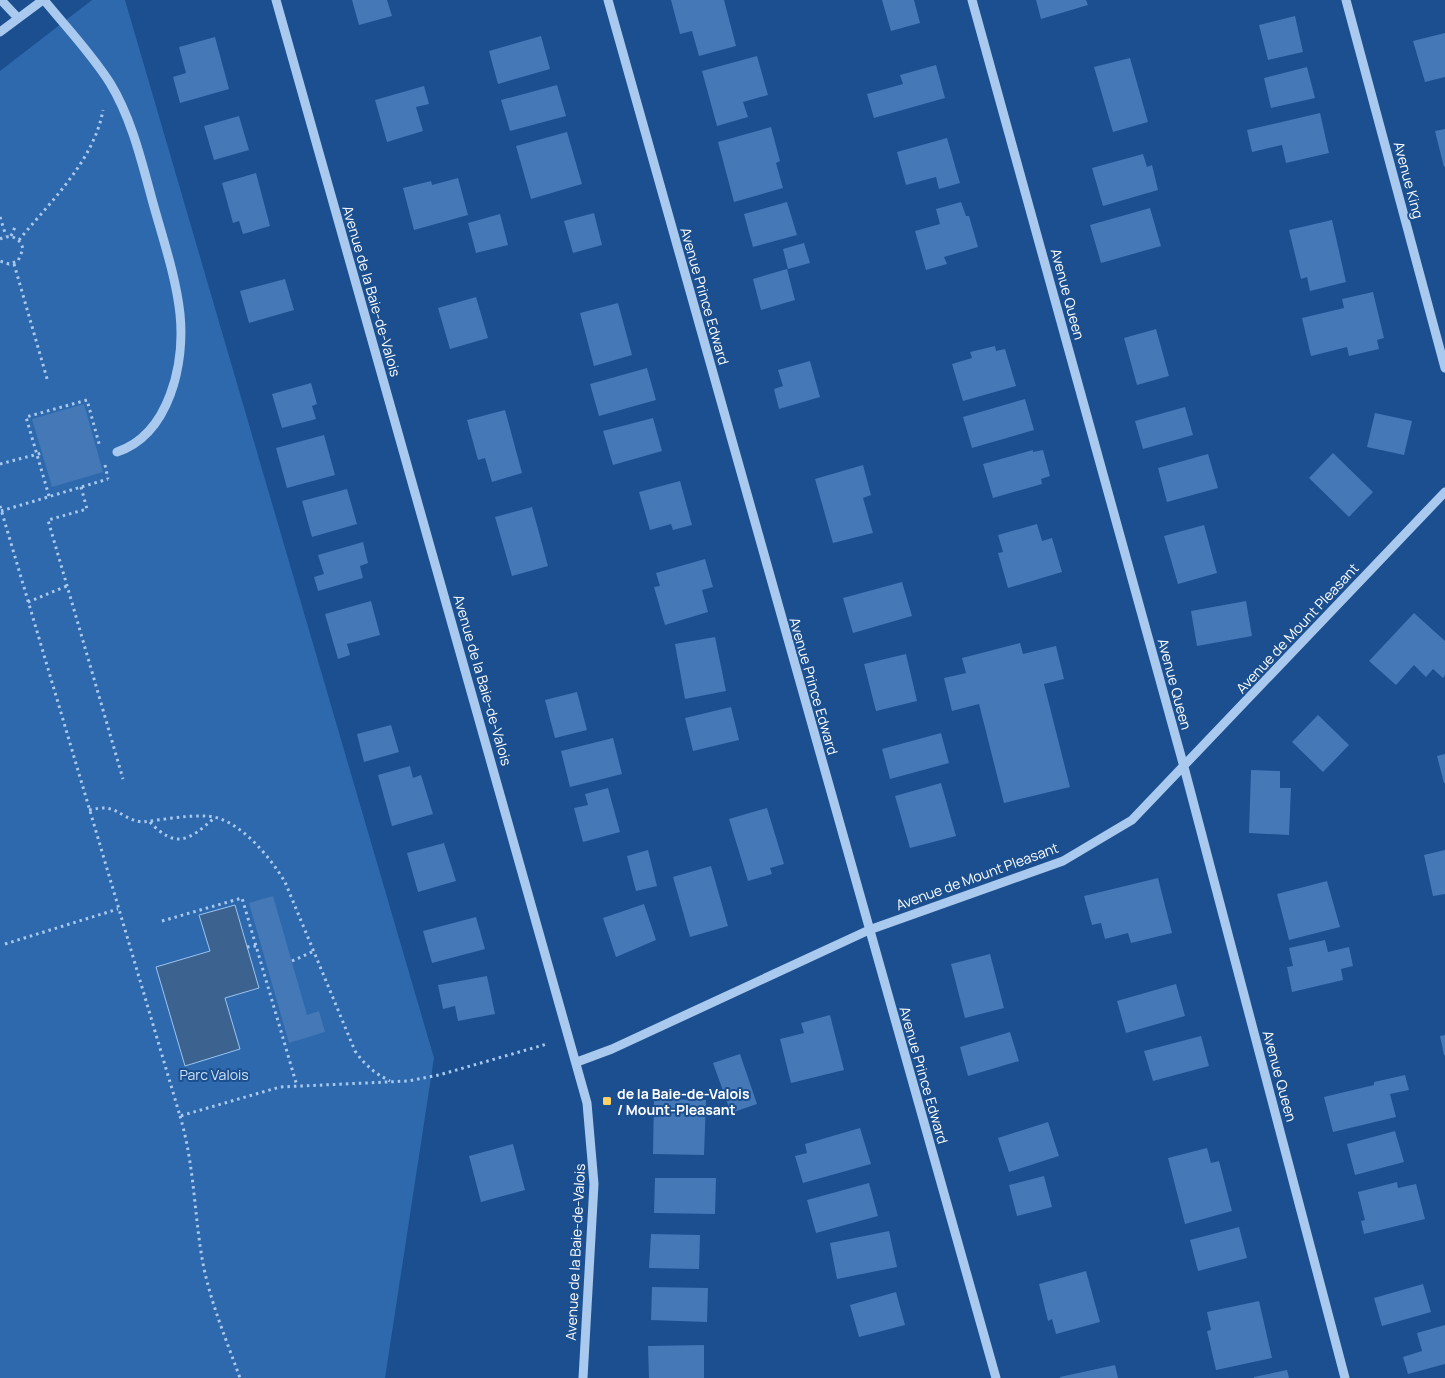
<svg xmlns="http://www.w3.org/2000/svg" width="1445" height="1378" font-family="Manrope,sans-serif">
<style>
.green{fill:#2e69ad}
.water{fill:#3c6290;stroke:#9cc4f0}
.building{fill:#4478b7}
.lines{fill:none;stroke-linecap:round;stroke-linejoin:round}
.path{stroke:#a9c9ee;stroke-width:3;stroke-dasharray:2.5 4;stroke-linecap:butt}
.minor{stroke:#a9c9ee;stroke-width:9}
.poi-dot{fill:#ffd166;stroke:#1b4f8f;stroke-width:2}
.labels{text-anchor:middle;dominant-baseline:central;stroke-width:4;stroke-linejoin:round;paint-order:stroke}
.street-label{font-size:14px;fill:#fff;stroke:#1b4f8f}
.park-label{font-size:14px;fill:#cfe3fa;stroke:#1b4f8f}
.poi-label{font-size:14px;font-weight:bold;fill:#fff;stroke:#1b4f8f;text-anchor:start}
</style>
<rect width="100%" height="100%" fill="#1b4f8f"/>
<!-- green -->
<path class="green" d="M92,0h33l309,1058 -49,320h-385v-1307z"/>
<!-- water -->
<path class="water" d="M235,905l24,83 -34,10 15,51 -55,17 -29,-99 54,-16 -11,-36z"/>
<!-- building -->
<path class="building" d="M352,0h35l5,16 -33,9z
M671,0h53l12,46 -37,10 -7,-25 -12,3z
M882,0h32l6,23 -29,8z
M1036,0h50l2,5 -47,14z
M1295,16l8,36 -35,8 -9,-35z
M1445,33v44l-20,5 -12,-41z
M541,36l9,33 -52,15 -9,-33z
M215,37l14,52 -49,14 -7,-26 13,-4 -7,-26z
M757,56l11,39 -25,7 5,15 -31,9 -15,-55z
M1130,58l18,64 -35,10 -19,-65z
M936,65l9,33 -71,20 -7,-24 36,-10 -3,-9z
M1307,67l8,31 -44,10 -7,-30z
M557,85l9,31 -56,15 -9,-31z
M424,86l5,18 -13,3 7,24 -36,11 -12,-42z
M1320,113l9,40 -43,10 -4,-18 -30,7 -5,-22z
M239,116l10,34 -35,10 -10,-34z
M771,127l9,34 -4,2 7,25 -49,14 -16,-60z
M1445,129v37l-1,1 -9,-36z
M567,132l15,52 -51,15 -15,-53z
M947,138l13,45 -21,6 -3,-12 -30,8 -9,-33z
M1143,154l4,13 5,-2 6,25 -55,16 -11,-38z
M256,173l14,53 -27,8 -4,-13 -6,2 -11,-40z
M458,178l10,37 -54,15 -11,-42 28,-7 1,4z
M787,202l10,33 -44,12 -9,-33z
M961,202l5,14h3l9,31 -34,10 3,7 -21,6 -11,-39 25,-7 -4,-15z
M1150,208l11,38 -60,17 -11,-38z
M594,213l8,32 -29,8 -9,-32z
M500,214l8,31 -32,8 -8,-30z
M1332,220l14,62 -36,9 -3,-14 -6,2 -12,-49z
M804,243l6,20 -22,6 -5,-20z
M787,269l8,31 -34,10 -8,-31z
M285,279l9,31 -45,13 -9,-32z
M1373,292l11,46 -7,2 2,9 -30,7 -2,-9 -36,9 -9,-38 42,-10 -2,-9z
M476,297l12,41 -38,11 -12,-41z
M618,303l14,52 -38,11 -14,-53z
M1156,329l13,47 -32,9 -13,-47z
M995,346l1,5 9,-2 11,37 -53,15 -11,-37 20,-6 -2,-6z
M810,361l10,36 -41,12 -5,-20 9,-3 -5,-16z
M647,368l9,32 -57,16 -9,-32z
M311,383l6,21 -5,2 4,13 -34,9 -10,-34z
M1025,399l9,31 -62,18 -9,-31z
M84,404l19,68 -51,15 -20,-68z
M1185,407l8,28 -50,14 -8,-28z
M505,410l17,63 -30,9 -7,-24 -7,2 -11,-40z
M1375,413l37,8 -8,34 -37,-8z
M653,418l9,33 -49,14 -10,-34z
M324,435l11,40 -48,13 -11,-40z
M1033,450v2l10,-2 7,26 -9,3 1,5 -49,14 -10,-34z
M1333,453l40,39 -24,25 -40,-39z
M1208,454l10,34 -51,14 -9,-34z
M863,465l8,30 -8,3 10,35 -40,10 -18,-64z
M680,481l12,44 -19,5 -2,-6 -21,6 -11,-38z
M347,489l10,35 -45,13 -10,-36z
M532,507l16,59 -36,10 -17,-59z
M1037,524l5,17 10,-3 10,34 -54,16 -10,-35 5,-1 -5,-17z
M1204,525l13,48 -39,11 -14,-48z
M363,542l5,21 -8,3 3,12 -45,13 -4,-14 10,-3 -6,-19z
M705,559l8,28 -11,3 6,22 -43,13 -11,-38 6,-1 -4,-13z
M902,582l10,34 -59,17 -10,-35z
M371,601l9,34 -33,9 3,11 -12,4 -13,-45z
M1246,601l6,35 -55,10 -6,-35z
M1414,613l31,28v34l-2,3 -10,-9 -7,8 -12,-12 -18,20 -27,-24z
M715,637l11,54 -41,8 -10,-55z
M1020,643l3,11 33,-8 8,33 -20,5 26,103 -66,16 -25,-99 -27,7 -8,-33 22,-5 -4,-15z
M906,654l11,47 -41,10 -12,-47z
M577,692l10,38 -32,8 -10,-38z
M731,707l8,33 -46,11 -8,-33z
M1318,715l31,30 -26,27 -31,-30z
M391,725l8,27 -35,10 -7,-28z
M941,733l8,30 -59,16 -8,-30z
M613,738l9,36 -52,13 -9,-36z
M1445,754v29h-1l-7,-27z
M410,766l3,12 8,-3 12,39 -41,12 -14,-51z
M1251,770l29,1v17h11l-2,47 -40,-2z
M941,783l15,53 -46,12 -15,-52z
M608,788l12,44 -37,10 -9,-34 14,-3 -3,-11z
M767,808l17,56 -14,4 2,6 -24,7 -19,-62z
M444,843l12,38 -38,11 -11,-39z
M648,850l9,36 -21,5 -9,-35z
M1445,850v44l-12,2 -9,-41z
M711,866l17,60 -38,11 -17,-60z
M1158,878l14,55 -41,10 -3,-10 -23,6 -4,-16 -9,2 -8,-29z
M1327,881l13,46 -51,13 -12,-46z
M273,896l34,119 12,-4 6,21 -36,11 -40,-140z
M644,904l12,36 -40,17 -13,-39z
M476,917l9,32 -53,14 -9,-32z
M1325,940l3,12 21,-5 4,19 -12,3 2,11 -51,12 -5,-25 6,-1 -4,-18z
M990,954l14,54 -39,10 -14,-54z
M487,976l8,38 -37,7 -3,-15 -12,3 -5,-24z
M1176,984l9,32 -59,17 -9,-32z
M830,1015l14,55 -53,13 -11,-44 24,-6 -3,-10z
M1010,1032l9,29 -51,15 -8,-29z
M1445,1035v20h-1l-4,-19z
M1201,1036l8,30 -56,15 -9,-30z
M740,1054l17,50 -26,9 -18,-50z
M1405,1075l4,15 -19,4 6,23 -63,15 -9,-35 50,-12v-3z
M654,1099l52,1 -2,55 -51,-1z
M1048,1122l11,34 -50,16 -11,-34z
M860,1128l11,36 -68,19 -8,-27 12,-3 -2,-9z
M1395,1131l9,31 -49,13 -8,-31z
M513,1144l12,46 -44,12 -12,-46z
M1207,1148l4,15 8,-2 13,50 -47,13 -17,-66z
M1044,1176l8,31 -35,9 -8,-31z
M655,1178h61l-1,36 -61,-1z
M1397,1182l1,6 18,-4 9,35 -61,15 -3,-13 4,-1 -7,-28z
M869,1183l9,33 -62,17 -9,-33z
M1239,1227l8,31 -49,13 -8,-31z
M889,1231l8,36 -60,12 -7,-36z
M651,1234l49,1 -1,34 -50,-1z
M1086,1271l14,51 -44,12 -4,-15 -4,2 -9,-37z
M1423,1284l8,28 -49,14 -8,-28z
M652,1287l56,1 -1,34 -56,-2z
M896,1292l9,33 -46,12 -9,-32z
M1259,1301l13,57 -56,12 -9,-39 4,-1 -4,-18z
M1445,1325v39l-37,10 -5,-17 19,-6 -5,-18z
M704,1345v33h-55l-1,-32z
M1115,1365l3,13h-58v-1z
M1287,1370l2,8h-35v-1z"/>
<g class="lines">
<!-- path -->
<path class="path" d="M0,217l6,19
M11,236l4,-9
M0,239c10,-5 20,-2 23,10l-5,12 -9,3 -9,-3
M19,240c31,-38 75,-79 84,-130
M14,264l34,118
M0,464l42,-11
M105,465l3,14
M81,487l6,22 -39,11 75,259
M49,496l-23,-79 61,-17 13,47
M0,506l180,610 100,-29 128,-6 31,-6 108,-31
M1,511l107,-32
M28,602l39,-16
M89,810c29,-7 28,7 52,12 21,-2 45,-7 66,-6 32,2 63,41 78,66l70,169c10,14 19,22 35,30
M150,822c25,27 39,19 64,-4
M162,921l80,-23 55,188
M5,944l113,-35
M247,947l9,-1
M292,961l22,-10
M180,1116c14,47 14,95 22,142 7,41 24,81 38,120"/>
<!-- minor -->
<path class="minor" d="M1,0l17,18
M44,0c22,27 47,53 66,83 22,36 32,80 43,120 10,36 23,74 27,111 5,49 -10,120 -63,138
M276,0l311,1103 7,81 -11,194
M608,0l388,1378
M972,0l212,767 161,611
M1346,0l99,368
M0,32l43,-32
M577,1062l35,-13 257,-119 194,-69 69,-41 313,-328"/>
</g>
<!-- markers -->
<rect class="poi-dot" x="602" y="1096" width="10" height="10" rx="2.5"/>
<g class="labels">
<!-- street labels -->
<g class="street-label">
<text transform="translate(1409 180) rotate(75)">Avenue King</text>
<text transform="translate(372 291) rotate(74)">Avenue de la Baie-de-Valois</text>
<text transform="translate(1068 294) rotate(75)">Avenue Queen</text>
<text transform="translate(705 296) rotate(74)">Avenue Prince Edward</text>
<text transform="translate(1297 628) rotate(-47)">Avenue de Mount Pleasant</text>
<text transform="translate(483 680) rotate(74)">Avenue de la Baie-de-Valois</text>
<text transform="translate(1175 684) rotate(75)">Avenue Queen</text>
<text transform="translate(814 686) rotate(74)">Avenue Prince Edward</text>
<text transform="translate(977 876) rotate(-20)">Avenue de Mount Pleasant</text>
<text transform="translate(924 1075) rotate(74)">Avenue Prince Edward</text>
<text transform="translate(1280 1076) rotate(75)">Avenue Queen</text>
<text transform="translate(575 1252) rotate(-87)">Avenue de la Baie-de-Valois</text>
</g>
<!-- park labels -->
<g class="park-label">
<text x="214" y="1074">Parc Valois</text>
</g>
<!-- poi labels -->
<g class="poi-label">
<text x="617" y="1093">de la Baie-de-Valois<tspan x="617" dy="16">/ Mount-Pleasant</tspan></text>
</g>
</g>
</svg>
